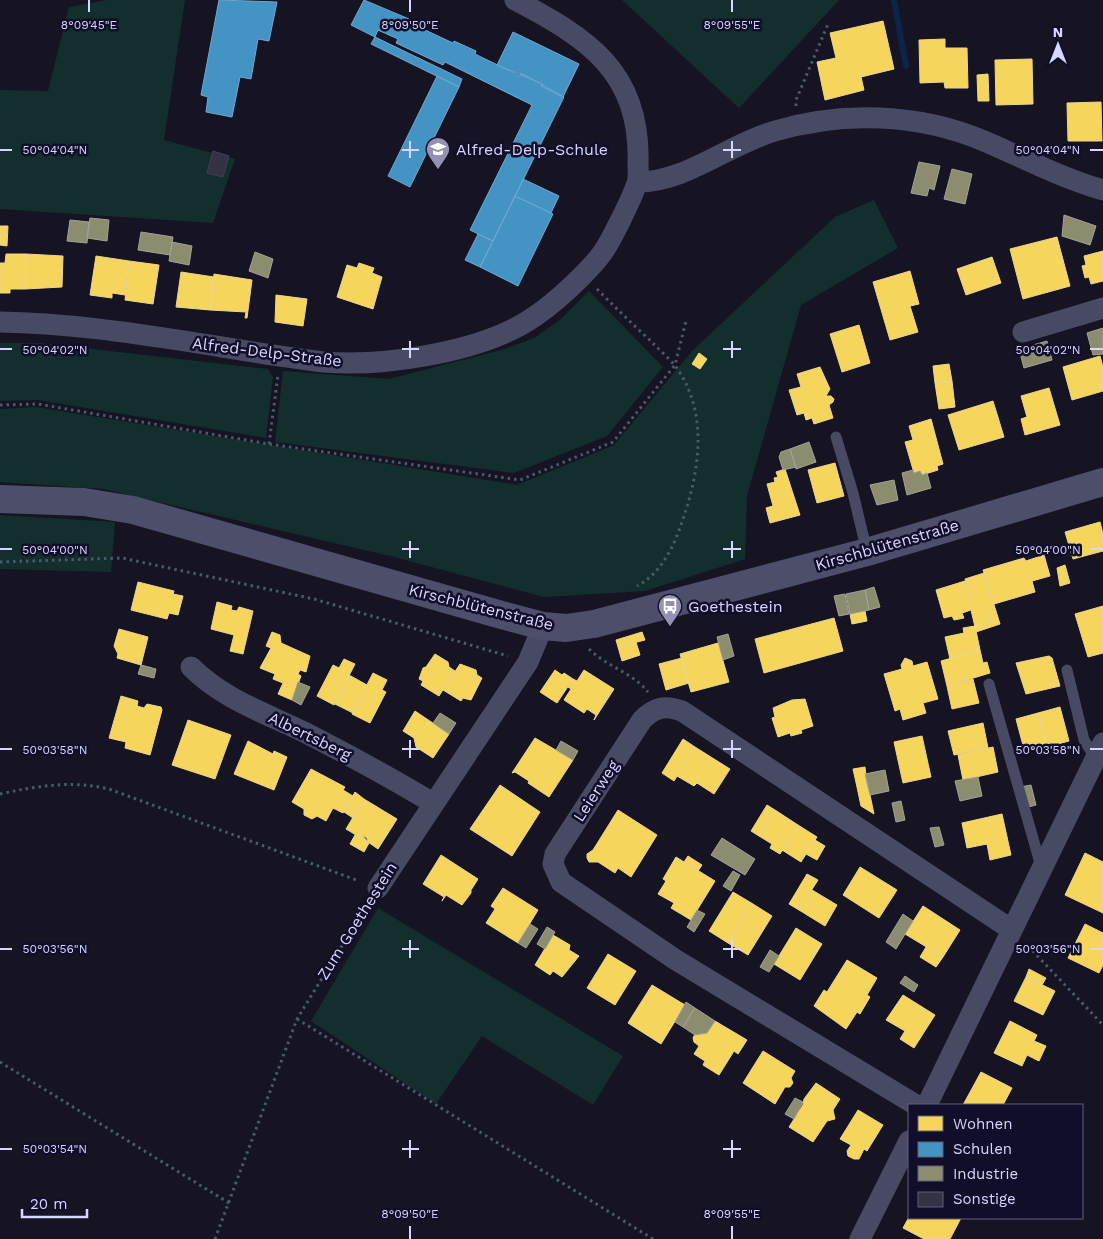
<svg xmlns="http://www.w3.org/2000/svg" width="1103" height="1239" font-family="'Work Sans',sans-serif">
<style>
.green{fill:#122f2d}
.homes{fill:#f6d55c;stroke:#edd58d}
.schools{fill:#4393c3;stroke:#6fa7d5}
.industry{fill:#8c8c6e;stroke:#a2a29a}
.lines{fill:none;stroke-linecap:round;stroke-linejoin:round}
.stream{stroke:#0a2549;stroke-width:6}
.building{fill:#343245;stroke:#423f57}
.path{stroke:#495b6a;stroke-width:3;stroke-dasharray:2.5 4;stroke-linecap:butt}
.lane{stroke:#484a64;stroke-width:11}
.street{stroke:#484a64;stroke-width:21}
.secondary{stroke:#4d4e6a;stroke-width:28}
.ticks{fill:none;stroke:#d7d6ff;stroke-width:2}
.labels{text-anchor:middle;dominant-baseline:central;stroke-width:5;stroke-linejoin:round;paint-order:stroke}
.poi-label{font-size:16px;fill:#d7d6ff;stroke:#110e29;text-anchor:start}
.street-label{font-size:16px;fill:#d7d6ff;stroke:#110e29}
.ticks-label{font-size:12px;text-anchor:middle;fill:#d7d6ff;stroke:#110e29;stroke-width:5;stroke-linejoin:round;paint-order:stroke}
</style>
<rect width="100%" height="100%" fill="#161423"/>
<!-- green -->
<path class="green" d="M107,0h78l-21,140 71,19 -22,64 -213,-14v-119l48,1 21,-84z
M622,0h217l-100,108z
M874,200l24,48 -97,57 -54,191 -2,63 -100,32 -101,6 -150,-40 -291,-68 -103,-7v-73l36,-2 481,78 97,-40 78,-94 143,-134z
M589,291l74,76 -56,69 -93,37 -239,-31 8,-71 106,8 116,-30 29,-11 26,-18z
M0,343h40l228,26 5,8 -7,61 -228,-38 -38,1z
M0,515l115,7 -4,50 -111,-3z
M378,908l245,148 -30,49 -111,-69 -46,68 -125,-83z"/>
<!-- homes -->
<path class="homes" d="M883,21l11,48 -33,8 3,13 -39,10 -8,-38 19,-4 -6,-25z
M945,39v9h22l1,40h-23l-1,-6 -24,1 -1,-43z
M1032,59l1,45 -37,1 -1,-45z
M988,74l1,27h-11l-1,-26z
M1101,102l1,39h-34l-1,-38z
M0,226h8l-1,20 -7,-1z
M1057,237l13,49 -47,13 -13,-50z
M1103,251v30l-12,3 -2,-7 -4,1 -3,-12 4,-1 -2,-9z
M6,254h20l-1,35h-15v4h-10v-30h5z
M26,254l37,2 -1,31 -37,2z
M96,256l33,5 -4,34 -13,-2v5l-22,-3z
M992,257l9,26 -35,12 -9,-26z
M129,261l30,4 -6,39 -28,-4z
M359,263l15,5 -2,5 10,4 -9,32 -36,-12 10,-32 10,3z
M910,271l9,33 -9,2 8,26 -28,8 -17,-58z
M181,272l33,5 -4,33 -34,-3z
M214,274l38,6 -5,38h-2l1,-6 -36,-2z
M276,295l31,4 -4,27 -28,-4z
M859,325l11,38 -28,9 -12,-38z
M699,353l8,6 -7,10 -8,-5z
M1100,356l3,11v24l-31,9 -9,-33z
M949,364l3,17 -17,2 -2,-17z
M820,367l10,22 -4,7h5l3,3 -1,3 -4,3 4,13 -19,6 -2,-6 -6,2 -2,-7 -7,2 -8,-25 12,-3 -4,-13z
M952,381l3,26 -16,2 -4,-26z
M1049,388l11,37 -35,10 -4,-16 6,-2 -6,-21z
M993,401l11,36 -45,13 -11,-35z
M931,419l12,45 -6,2 1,4 -16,5 -2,-4 -6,2 -9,-31 8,-2 -4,-14z
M835,463l9,33 -27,7 -9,-33z
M785,469l15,46 -30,8 -4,-15 7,-2 -6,-22 8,-2 -1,-4 4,-1 -2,-5z
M1100,522l3,12v17l-30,8 -8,-27z
M1044,555l6,21 -18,5 3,11 -41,12 -11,-34 41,-12 2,3z
M1065,565l5,18 -10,3 -3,-18z
M984,573l12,38 -8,3 3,8 -16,5 -4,-17 3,-1 -9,-30z
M965,581l9,28 -12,4 2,5 -10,2 -2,-4 -8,2 -8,-28z
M138,582l36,9 -1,3 10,2 -5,19 -9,-2 -2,6 -36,-9z
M217,602l15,4 -1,4 6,1 2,-4 14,4 -10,43 -13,-3 4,-16 -23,-6z
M1103,606v47l-15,4 -13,-43z
M865,611l2,10 -15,3 -2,-10z
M996,611l4,13 -24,8 -1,-5 16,-5 -3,-8z
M834,618l9,33 -79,22 -9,-34z
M975,626l5,24 -30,9 -5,-22 19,-4 -1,-5z
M119,629l29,8 -7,28 -24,-7 1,-4 -4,-8z
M272,632l8,3 1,8 29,13 -4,16 -6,-2 -2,4 3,2 -9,24 -14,-6 5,-11 -10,-4 2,-5 -15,-6 11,-20 -5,-2z
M642,632l3,8 -27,7 -2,-7z
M636,642l4,13 -18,6 -4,-14z
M718,643l11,39 -38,10 -11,-38z
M980,650l3,13 4,-1 3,11 -43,13 -6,-25z
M435,654l13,8 1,5 6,4 -16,25 -18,-11 2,-4 -4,-2 4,-11 3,-1z
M1049,656l3,2 8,28 -34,8 -10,-31z
M682,658l7,25 -23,7 -7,-26z
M905,658l7,3 1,5 14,-4 11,37 -15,4 3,10 -23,7 -3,-11 -5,2 -11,-37 18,-5 -1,-4z
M344,659l11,5 -21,41 -17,-9 16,-31 6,3z
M460,664l16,6 1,5 5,3 -11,22 -8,-2 -2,3 -18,-11z
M555,670l7,5 2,-2 9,6 -16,24 -17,-11z
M584,670l30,19 -20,31 2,-5 -9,-6 -3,4 -20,-13 7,-11 -3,-2 5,-8 4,2z
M373,673l14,7 -5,10 4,2 -16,31 -18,-9z
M349,675l18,10 -14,28 -18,-9z
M973,679l6,24 -27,6 -5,-23z
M121,696l17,5 -1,5 7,2 3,-4 14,3 1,3 -12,45 -25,-7 1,-6 -17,-4z
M805,699l8,27 -12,4 1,3 -11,3 -1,-3 -12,4 -6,-19 3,-1 -2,-9 19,-8z
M1060,707l9,34 -22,6 -9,-34z
M415,711l34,23 -16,24 -17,-11 -2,-9 -11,-7z
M1038,713l9,34 -22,6 -9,-34z
M188,720l43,15 -16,44 -43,-14z
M983,723l5,25 -34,7 -6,-24z
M922,736l9,41 -28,6 -9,-41z
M535,738l38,22 -24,37 -21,-14 1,-2 -14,-9 -3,1z
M683,739l12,8 -21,34 -12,-8z
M248,741l25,13 1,-3 13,6 -13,33 -40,-16z
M695,747l35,22 -16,25 -17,-11 -3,3 -17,-10z
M993,747l5,25 -35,8 -5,-25z
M865,767l2,18 -10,2 -4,-18z
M311,769l34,18 -2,3 10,6 -10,17 -10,-5 -7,13 -9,-5 -5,3 -8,-4v-6l-12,-7z
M500,785l40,27 -28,44 -42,-27z
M867,785l3,10 4,19 -13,-8 -4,-19z
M355,792l9,7 -11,19 -9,-6z
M364,799l33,20 -19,30 -10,-7 -1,-4 -6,-4 -5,1 -10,-6z
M767,805l8,5 -16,26 -8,-5z
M618,810l39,25 -26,42 -13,-9 -3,5 -17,-11h-9l-2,-4v-4l6,-4z
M775,810l23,15 -18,29 -10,-6 2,-4 -13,-8z
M1002,814l9,41 -21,5 -3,-16 -20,4 -5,-25z
M798,825l19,12 -16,25 -19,-12z
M361,834l8,9 -5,9 -14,-8 5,-9z
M815,840l10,6 -8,14 -11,-6z
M1085,853l18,9v51l-38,-18z
M441,855l37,24 -7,11v3l-9,12 -16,-10 -4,6 2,-4 -21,-13z
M688,856l14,9 -4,6 -14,-9z
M676,857l39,24 -24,39 -20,-12 3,-5 -16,-9 8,-13 -3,-2z
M860,867l37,23 -18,28 -36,-23z
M807,874l11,6 -19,30 -10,-6z
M503,888l35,22 -20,33 -32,-20 9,-14 -4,-3z
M812,890l25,15 -12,21 -26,-16z
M733,892l20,12 -25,39 -19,-12z
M753,904l19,12 -24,39 -20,-12z
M923,906l37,24 -17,27 -38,-23z
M1085,924l18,9v32l-4,8 -31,-15z
M796,928l26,16 -22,36 -26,-16z
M553,935l17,10 -1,5 10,6 -17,21 -9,-6 -3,4 -15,-10z
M926,947l17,10 -7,10 -16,-10z
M608,954l28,17 -21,34 -28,-17z
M847,960l30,18 -10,17 3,2 -10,17 -3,-2 -11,17 -32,-23 10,-16 3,2z
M1029,969l17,9 -4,7 -16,-8z
M1026,977l29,14 -12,24 -29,-14z
M652,985l33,20 -24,39 -33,-21z
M903,995l32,20 -21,33 -14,-9 5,-8 -19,-11z
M715,1021l32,19 -9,14 -4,-3 -15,24 -16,-10 2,-4 -11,-7 5,-8 -5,-4 -1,-4 2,-4 12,-1z
M1010,1021l27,14 -3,6 12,5 -7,15 -12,-6 -5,11 -28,-13z
M763,1051l32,20 -4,7 2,5 -3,4h-5l-10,17 -32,-21z
M981,1072l31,16 -9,17h-40z
M816,1083l24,16 -7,11 2,9 -8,2 -14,21 -24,-15 14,-22 1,-6z
M858,1110l25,15 -16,26 -3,-2 -5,10h-5l-6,-3 -1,-5 4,-6 -11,-6z
M909,1217v1h52l-11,21h-26l-21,-11z"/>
<!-- schools -->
<path class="schools" d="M219,0l58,2 -8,39 -11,-2 -7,40 -11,-2 -8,40 -26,-5 2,-15 -7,-2z
M364,0l45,19 -1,3 45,21 1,-2 22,10 -1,3 45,22 1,-3 43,24 -71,144 -23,-11 62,-125 -87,-43 -2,3 -47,-22 2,-4 -20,-9 -3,7 -24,-12z
M513,32l66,32 -16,33 -22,-11 2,-2 -46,-19z
M375,37l87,42 -3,8 -88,-43z
M437,76l22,11 -49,100 -22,-11z
M523,179l36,17 -8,17 -36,-17z
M515,196l38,18 -35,72 -38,-19z
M478,234l15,7 -13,26 -15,-7z"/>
<!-- industry -->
<path class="industry" d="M919,162l21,4 -6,24 -5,-2 -2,8 -16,-3z
M952,169l20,5 -7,30 -21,-5z
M1064,215l32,11 -6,19 -28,-9z
M90,218l19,2 -2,21 -20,-3z
M70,220l19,2 -2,21 -20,-2z
M141,232l32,5 -3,18 -32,-5z
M172,242l20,4 -3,19 -20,-4z
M255,252l18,7 -5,19 -19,-7z
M1103,328v26l-10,1 -6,-22z
M1047,341l5,19 -28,8 -5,-19z
M809,442l7,20 -20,7 -6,-20z
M790,449l6,18 -13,3 -4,-13 2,-5z
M913,470l1,3 6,-2 2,4 5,-2 4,15 -24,7 -5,-22z
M894,480l4,20 -21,5 -7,-20z
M874,587l6,20 -11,3 -4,-20z
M865,590l4,20 -19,4 -4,-20z
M845,594l4,20 -10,2 -5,-20z
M728,634l6,22 -11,4 -6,-23z
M141,665l15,4 -2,9 -16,-4z
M298,682l12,5 -9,18 -9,-5z
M440,713l16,10 -7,11 -16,-11z
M561,741l17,10 -5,9 -17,-10z
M885,770l4,21 -19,4 -5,-21z
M978,777l4,19 -22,5 -5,-20z
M1031,785l5,20 -11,3 -5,-21z
M901,801l4,19 -9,2 -4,-19z
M939,827l5,18 -9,2 -5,-19z
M722,838l33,21 -10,16 -34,-20z
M733,871l7,4 -9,16 -8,-5z
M697,910l8,4 -11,18 -7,-5z
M903,914l10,7 -17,28 -10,-7z
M530,924l8,5 -12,19 -8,-5z
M547,927l8,5 -10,17 -8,-5z
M770,950l9,6 -10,16 -9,-5z
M905,976l13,9 -4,7 -14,-9z
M686,1002l9,6 -12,19 -8,-5z
M695,1008l20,13 -8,12 -12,2 -12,-8z
M795,1098l8,4 -9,17 -9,-5z"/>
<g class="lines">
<!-- stream -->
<path class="stream" d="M894,0l12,66"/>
</g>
<!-- building -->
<path class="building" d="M213,151l16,5 -6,21 -16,-4z"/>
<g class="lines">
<!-- path -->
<path class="path" d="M796,106v-6l32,-76
M597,289c18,18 36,36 55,53 7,8 17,16 24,25 32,44 24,101 8,149 -9,28 -21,56 -47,70
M0,405l38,-1 231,40 251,36 93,-38 62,-77 11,-44
M269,444l9,-69
M0,562l122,-4 192,41 194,57
M589,649c17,17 44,24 59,43
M0,794c38,-8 71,-14 109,-5l250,92
M1028,946l75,79
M297,1019l356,220
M0,1062l229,141
M215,1239l82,-220 70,-114"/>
<!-- lane -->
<path class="lane" d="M836,437l17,56 14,59
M1067,670l17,70 12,19
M989,684l53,186"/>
<!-- street -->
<path class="street" d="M638,182c48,0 91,-38 137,-51 68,-20 143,-18 209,10 40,17 77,37 119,49
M0,322c64,1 127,10 191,20 44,7 89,15 133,20 57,5 146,-9 197,-37 23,-13 41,-29 60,-48 7,-7 16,-16 22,-25 8,-11 30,-56 34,-69 2,-5 1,-13 1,-19 3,-92 -50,-126 -123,-164
M1023,332l80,-24
M191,667c32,32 74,46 115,66 43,22 85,45 127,70
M378,888l150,-226 15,-36
M916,1105l-240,-145 -115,-78 -8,-18 2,-10 87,-134c13,-13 23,-15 40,-9l330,219
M927,1105l176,-362
M860,1239l49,-98"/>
<!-- secondary -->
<path class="secondary" d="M0,499l84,3 49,8 365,104 45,12 23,2 28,-4 273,-72 236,-70"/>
</g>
<!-- ticks -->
<path class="ticks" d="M89,0v12M410,0v12M732,0v12M410,141v17M732,141v17M0,150h12M402,150h17M723,150h18M1090,150h13M410,341v17M732,341v17M0,349h12M402,349h17M723,349h18M1090,349h13M410,541v17M732,541v17M0,549h12M402,549h17M723,549h18M1090,549h13M410,740v18M732,740v18M0,749h12M402,749h17M723,749h18M1090,749h13M410,940v18M732,940v18M0,949h12M402,949h17M723,949h18M1090,949h13M410,1140v18M732,1140v18M0,1149h12M402,1149h17M723,1149h18M410,1226v13M732,1226v13"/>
<!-- icons -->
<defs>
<g id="school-pin" transform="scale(1.25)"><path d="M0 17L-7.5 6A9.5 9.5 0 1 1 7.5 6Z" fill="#9392b2" stroke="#110e29"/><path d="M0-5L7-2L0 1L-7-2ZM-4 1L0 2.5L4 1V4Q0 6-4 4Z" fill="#fff"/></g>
<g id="bus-pin" transform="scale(1.25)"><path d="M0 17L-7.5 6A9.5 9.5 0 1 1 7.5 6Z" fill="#9392b2" stroke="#110e29"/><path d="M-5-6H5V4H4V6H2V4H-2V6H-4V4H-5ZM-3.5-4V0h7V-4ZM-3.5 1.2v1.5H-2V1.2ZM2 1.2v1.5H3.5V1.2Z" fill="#fff"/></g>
</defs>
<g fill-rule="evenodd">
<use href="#school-pin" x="438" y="149"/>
<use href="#bus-pin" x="670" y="606"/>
</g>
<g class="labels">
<!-- poi labels -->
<g class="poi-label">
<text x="456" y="149">Alfred-Delp-Schule</text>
<text x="688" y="606">Goethestein</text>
</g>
<!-- street labels -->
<g class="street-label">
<text transform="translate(267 352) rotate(7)">Alfred-Delp-Straße</text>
<text transform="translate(887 545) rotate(-16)">Kirschblütenstraße</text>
<text transform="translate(481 607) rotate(14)">Kirschblütenstraße</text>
<text transform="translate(310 736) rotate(26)">Albertsberg</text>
<text transform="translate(596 791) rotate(-57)">Leierweg</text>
<text transform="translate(357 921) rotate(-58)">Zum Goethestein</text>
</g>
</g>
<g class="ticks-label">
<text x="89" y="29">8°09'45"E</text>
<text x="410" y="29">8°09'50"E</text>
<text x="732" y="29">8°09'55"E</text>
<text x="55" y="154">50°04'04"N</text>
<text x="1048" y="154">50°04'04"N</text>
<text x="55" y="354">50°04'02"N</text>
<text x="1048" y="354">50°04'02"N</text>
<text x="55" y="554">50°04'00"N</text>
<text x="1048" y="554">50°04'00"N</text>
<text x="55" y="754">50°03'58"N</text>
<text x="1048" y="754">50°03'58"N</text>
<text x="55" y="953">50°03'56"N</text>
<text x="1048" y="953">50°03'56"N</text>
<text x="55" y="1153">50°03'54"N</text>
<text x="410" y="1218">8°09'50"E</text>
<text x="732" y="1218">8°09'55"E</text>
</g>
<!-- legend -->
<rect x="908" y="1104" width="175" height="115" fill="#110e29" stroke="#605e7f"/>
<rect x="918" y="1116" width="25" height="15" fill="#f6d55c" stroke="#605e7f"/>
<text x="953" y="1129" font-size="15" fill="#d7d6ff">Wohnen</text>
<rect x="918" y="1142" width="25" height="15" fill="#4393c3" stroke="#605e7f"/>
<text x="953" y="1154" font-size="15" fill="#d7d6ff">Schulen</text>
<rect x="918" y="1166" width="25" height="15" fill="#8c8c6e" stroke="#605e7f"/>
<text x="953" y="1179" font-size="15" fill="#d7d6ff">Industrie</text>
<rect x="918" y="1192" width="25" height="15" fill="#343245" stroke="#605e7f"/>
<text x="953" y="1204" font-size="15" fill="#d7d6ff">Sonstige</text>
<!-- north arrow -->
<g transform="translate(1058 45)" stroke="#110e29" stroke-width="4" paint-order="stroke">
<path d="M0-4L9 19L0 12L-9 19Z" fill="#d7d6ff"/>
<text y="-8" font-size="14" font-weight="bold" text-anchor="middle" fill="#d7d6ff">N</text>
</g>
<!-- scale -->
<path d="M22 1209v8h65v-8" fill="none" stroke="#d7d6ff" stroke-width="2.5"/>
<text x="30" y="1209" font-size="15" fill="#d7d6ff" stroke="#110e29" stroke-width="4" paint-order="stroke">20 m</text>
</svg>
